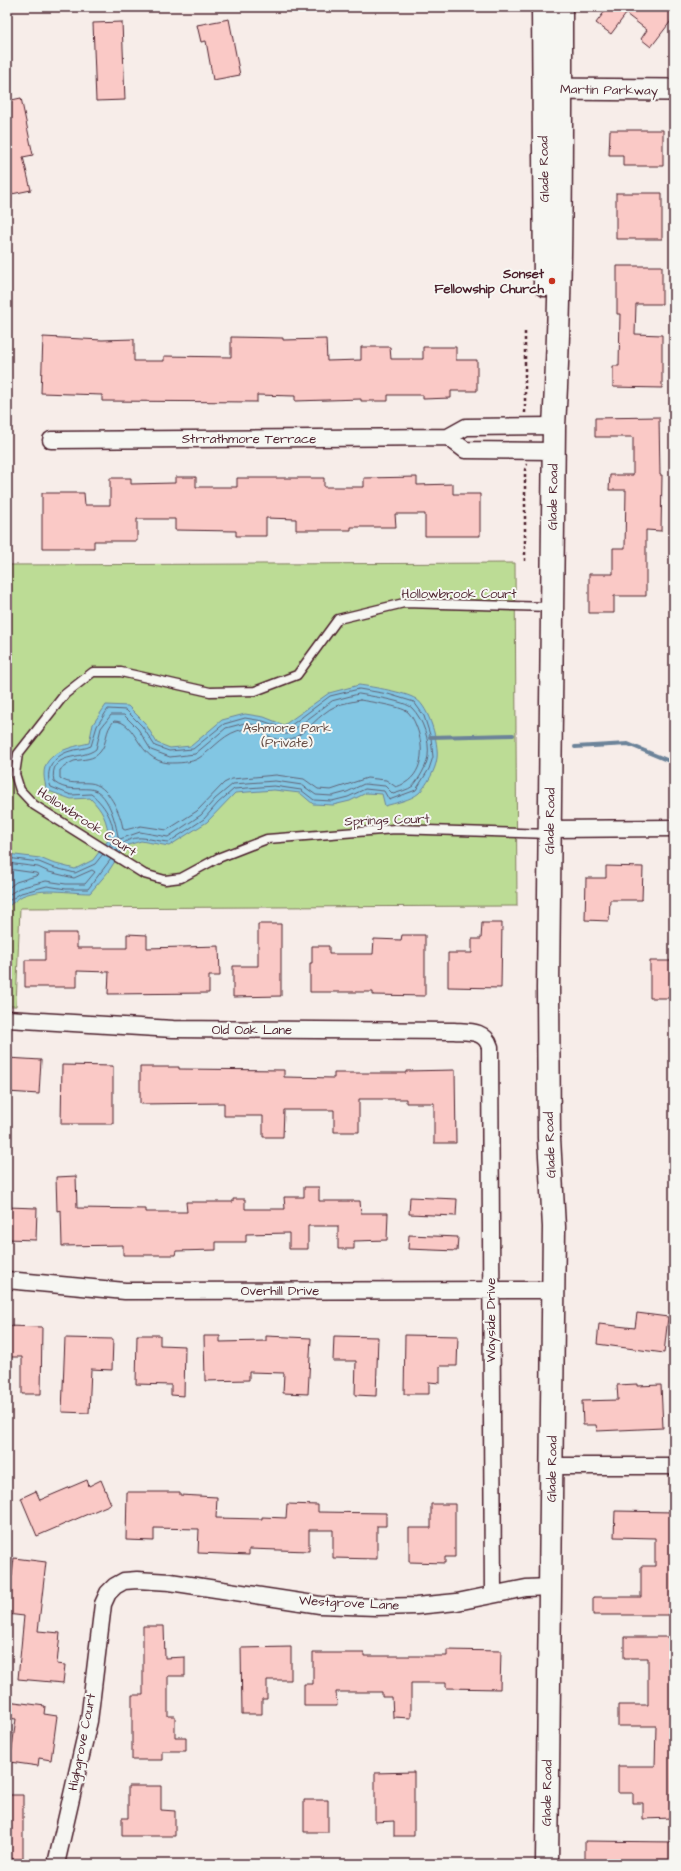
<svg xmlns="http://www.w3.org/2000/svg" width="681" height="1871" font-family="'Architects Daughter',sans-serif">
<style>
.green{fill:#bcdc95;stroke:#837e60}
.water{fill:#82c6e3;stroke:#6c8399}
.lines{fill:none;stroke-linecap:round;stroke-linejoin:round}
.shore{stroke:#606275;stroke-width:1}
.stream{stroke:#6c8399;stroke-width:4}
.building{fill:#fac9c6;stroke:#4a1f2b}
.service-casing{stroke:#4a1f2b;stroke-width:11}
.minor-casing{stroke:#4a1f2b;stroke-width:19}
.tertiary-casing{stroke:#4a1f2b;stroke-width:24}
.secondary-casing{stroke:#4a1f2b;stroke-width:25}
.path{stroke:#4a1f2b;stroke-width:2.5;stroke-dasharray:3 3;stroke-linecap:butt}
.service{stroke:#f6f6f2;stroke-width:8}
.minor{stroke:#f6f6f2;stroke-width:16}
.tertiary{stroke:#f6f6f2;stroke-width:21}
.secondary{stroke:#f6f6f2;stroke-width:22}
.poi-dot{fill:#c8321e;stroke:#f6f6f2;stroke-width:1.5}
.labels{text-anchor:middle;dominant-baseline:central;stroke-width:4;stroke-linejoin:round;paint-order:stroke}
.street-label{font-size:13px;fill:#4a1f2b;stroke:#f6f6f2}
.poi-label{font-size:13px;font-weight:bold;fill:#4a1f2b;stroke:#f6f6f2;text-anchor:end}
.park-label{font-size:13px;fill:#664e46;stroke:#f6f6f2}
</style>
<rect width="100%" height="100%" fill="#f7ede9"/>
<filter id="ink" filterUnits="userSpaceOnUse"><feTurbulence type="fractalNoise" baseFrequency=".025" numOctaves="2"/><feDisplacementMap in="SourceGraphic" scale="8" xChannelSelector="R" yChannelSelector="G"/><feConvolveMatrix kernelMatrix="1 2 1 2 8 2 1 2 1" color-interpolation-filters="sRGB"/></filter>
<g filter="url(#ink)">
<!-- green -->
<path class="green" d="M515,563l2,343 -497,2 -4,98h-9v-441z"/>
<!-- water -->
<path class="water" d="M359,685c14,2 46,7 57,14 13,8 23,44 21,59 -1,11 -10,27 -18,35 -8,7 -24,10 -34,13l-3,-12 -16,-1 -16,8 -17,4 -20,-1 -13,-11 -26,-3 -39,3 -28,29 -38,24 -28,-5 -16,5 -17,26 -18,21c-23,0 -46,-6 -68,3 -5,3 -10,8 -15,11v-53l33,4 12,5 23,6 18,-9 16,-21c-2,-19 -6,-28 -19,-41l-19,1 -25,-9c0,-5 -2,-10 -2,-15 -1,-23 28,-28 45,-32l4,-19 13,-19 22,1 17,17 12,20 13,5 21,-2 31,-26 23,-6 19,3 20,8 45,-32z"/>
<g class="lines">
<!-- shore -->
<path class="shore" d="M359,694c11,2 46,7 53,14 11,11 18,33 16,48 -1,10 -9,23 -15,30 -5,4 -14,6 -20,8l-8,-8 -21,-2 -17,8 -15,4 -16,-1 -14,-10 -27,-4 -42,3 -18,15 -14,16 -33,22 -28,-5 -20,7 -2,-2c-2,-14 -10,-47 -28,-48 -13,-1 -24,2 -36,-7 -6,-32 28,-21 42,-33l5,-21 10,-13h13l14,14 13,21 19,7 25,-3 31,-26 19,-5 17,3 20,8h6l44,-33z
M360,700c11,2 40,6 48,12 5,5 8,13 10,19 7,22 4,48 -22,56l-10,-7 -19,-2 -36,12 -13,-1 -14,-10 -28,-4 -44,4 -8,4 -27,28 -30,19 -26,-4 -16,4 -2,-1c-2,-15 -15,-45 -33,-46 -11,-1 -21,2 -30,-5v-8c4,-3 9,-7 14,-9 9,-2 20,-1 26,-9 8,-9 4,-21 14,-31 24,0 22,39 55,42 8,0 23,0 30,-5 16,-10 25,-26 46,-29 15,-2 29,15 44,11 18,-6 30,-27 47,-34 7,-3 16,-4 24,-6z
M109,846c12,-16 -4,-42 -18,-52l-20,1 -20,-8c-7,-16 2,-31 19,-36 7,-2 15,-2 21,-5l6,-20 11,-17 18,1 16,16 13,20 14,5 24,-2 31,-25 21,-6 18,3 23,8 44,-33 29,-7 29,5 26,8 10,14 7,22 2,19 -4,12 -13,21 -27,10 -5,-9 -19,-2 -17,8 -16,4 -18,-1 -13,-10 -27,-4 -40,3 -16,14 -14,16 -35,23c-20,-1 -38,-13 -52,9
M7,858l32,4 12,5 24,6 20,-9 8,-10
M7,863l31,4 11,5 25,6 18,-8 3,2 -10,12h-19l-20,-3 -27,7 -12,8
M7,869l29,4 3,2 -23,7 -9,7
M7,902l14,-9 26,-7 19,3h22l23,-30"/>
<!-- stream -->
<path class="stream" d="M430,737l83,-2
M575,747l53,-3 46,19"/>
</g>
<!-- building -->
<path class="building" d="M608,7h66v10l-23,30 -10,-8 6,-9 -21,-16 -15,20 -15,-11z
M229,19l11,56 -27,5 -7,-39 -5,1 -4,-17z
M122,22l3,78 -29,1 -3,-78z
M21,98l12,57 -10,2 8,33 -24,5v-94z
M610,130h53v36h-40v-11h-14z
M616,193h46v46h-46z
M617,266h45v38h-26l-1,30 27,1v53l-49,-1v-21h6l1,-52h-3z
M43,337l59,3 32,-1v22h30v-5l67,1v-20l52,1v2l43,-1 1,22 34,-1v-13h29l1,12h32v-12h33v13h21v31h-26v7l-28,1v-4h-35v6h-27v-2l-66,2v-5l-38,-1v7l-155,-1v-6l-61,-2z
M659,417l1,58h2l-1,56 -15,-1v66h-32v17h-25v-39h24v-26h12l1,-58h-17l1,-15h23v-38h-38v-19z
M175,477h21v10h41v-9h87v9h40v-9l53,-1v8l36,-1v10h27v42h-55v-22h-30l1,13h-45v3h-55v-11l-30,-1v18h-30v-5l-61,-1v-11h-38v22h-43v7h-52v-55h42l1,12h25v-27h21v6l44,-1z
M606,866l37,1 -1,33h-32l-1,21 -24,-1 1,-42h20z
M482,923h20l-1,65 -53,-1v-34h24v-14h9z
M258,924h23v72l-48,1v-31h25z
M45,933h32v15h50v-14l20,1v13l72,-2 1,30h-11v17l-101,1 1,-22 -32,-1v16h-52v-27h20z
M402,935h23v61l-52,-1v-3h-63v-29h2v-17h17v8h44l1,-15 27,1z
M650,961h24v37h-24z
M7,1058l34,2 -2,34 -32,-2z
M62,1065l51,1v58h-52z
M140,1067h39v2l105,1v7l50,1v-5h72v-2l49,-1 1,73h-22v-40h-28v-4h-47v33h-25v-22h-50l-1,27h-20v-21h-39v-13l-84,1z
M76,1176l1,32 69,1v3h41l-1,-10h47v-3h12v10h40l-1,-12h20v-10h15v14h41l1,12h27l-1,27 -33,1v8h-16v-23h-30v23h-19v-16l-43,1v8h-30v8l-40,1 -1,4h-52v-10l-61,1 -1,-36 -4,1 -1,-34z
M410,1197l47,2 -1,17 -47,-2z
M7,1207l30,1 -1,32 -29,-1z
M409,1235l49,2 -1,14 -49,-2z
M637,1313l31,4 -4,36 -67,-9 2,-20 36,4z
M7,1326l35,1 -1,67h-19v-37h-15z
M137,1335h23v10l25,1 -1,50 -13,-1v-10l-35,-1z
M405,1335l53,1 -1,30h-17v17l-11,-1v12h-25z
M204,1336h16v6l46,-1v-5l45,2 -3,56 -25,-1 1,-20 -35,-1v8l-44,1z
M334,1336l44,1 -2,59 -21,-1 1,-34h-23z
M65,1338l48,1 -1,31 -21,-1 -2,44 -27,-1z
M637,1384v2l24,-1 2,43 -66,3 -1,-6h-13l-1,-24 36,-1 -1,-15z
M87,1480l2,6 12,-6 10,24 -74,32 -16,-38 15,-7 4,9z
M127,1492h53v3l37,2 -1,21 46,1v-2l24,1 1,-14 31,1v7l68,1v13h-9v33l-44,-1v-28h-24v21l-60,-2v6l-51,-2 1,-24 -45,-1v13l-28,-1z
M431,1504h24v53h-10v6l-36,-1v-34h22z
M615,1511l59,1v103h-81v-18h48v-31h14v-28l-41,-1z
M14,1558l32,4 -8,69 22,2 -3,31 8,1 -2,18 -45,-4 6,-63 -17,-2v-38h5z
M143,1626h21l1,32 20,-1v19h-17v40h7v21h11v14h-24v9h-30v-65h11z
M624,1637h50l-2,181 -29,1v-16h-10v-10h-15v-27h37l1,-40h-38v-21h30v-47h-24z
M291,1647v33h-24v19h-5v15h-20l-1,-66z
M447,1650l54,1 -1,38 -54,-1v-5h-35v35l-18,-1 -1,-20h-10v-5h-46l1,14h-33v-22h9v-31h51v3h83z
M7,1701l38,5 -1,8 13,2 -6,44 -12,-2 -1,8 -28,-4 6,-43 -9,-1z
M414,1772v64h-20v-15l-19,1v-49z
M128,1786h33v24l14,1v25h-53v-18h6z
M7,1795h16v64h-16z
M304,1800h24v32h-24z
M585,1841l89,1v22h-34v-4h-27v4h-28z"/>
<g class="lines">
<!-- service casing -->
<g class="service-casing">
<path id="service" d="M550,834l-155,-5 -128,10 -49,19 -37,20 -16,2 -21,-6 -110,-69 -14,-15 -5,-16 3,-20 47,-60 28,-22h28l89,20 45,-1 42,-16 41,-56 66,-16 147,4"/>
</g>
<!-- minor casing -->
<g class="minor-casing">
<path id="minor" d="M448,437l17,13 89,1
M51,440l397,-3 18,-10 88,-1
M550,829l124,-1
M7,1019l166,10 281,2c15,1 31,-1 36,16l3,547
M7,1280l118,11 428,-1
M552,1466h122
M56,1864l33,-143 14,-117 5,-11 7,-7 9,-5 13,-1 33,2 150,23 56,2 40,-1 41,-4 69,-14 24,-1"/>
</g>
<!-- tertiary casing -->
<g class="tertiary-casing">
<path id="tertiary" d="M545,89l129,1"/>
</g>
<!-- secondary casing -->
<g class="secondary-casing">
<path id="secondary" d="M543,7l2,278
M547,1864l7,-637 -5,-89 -1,-149 6,-563c8,-140 7,-279 7,-419"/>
</g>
<!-- path -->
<path class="path" d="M525,332v81
M525,561v-91l2,-6"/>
<!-- service -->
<use href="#service" class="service"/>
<!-- minor -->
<use href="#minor" class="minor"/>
<!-- tertiary -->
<use href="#tertiary" class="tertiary"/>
<!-- secondary -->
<use href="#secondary" class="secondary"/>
</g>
</g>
<!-- markers -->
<circle class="poi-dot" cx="552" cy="281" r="4"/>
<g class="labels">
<!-- street labels -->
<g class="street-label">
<text transform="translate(609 90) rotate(1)">Martin Parkway</text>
<text transform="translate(544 169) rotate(-91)">Glade Road</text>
<text x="249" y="439">Strrathmore Terrace</text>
<text transform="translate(553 497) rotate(-89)">Glade Road</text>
<text x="459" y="594">Hollowbrook Court</text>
<text transform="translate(387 820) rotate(-2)">Springs Court</text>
<text transform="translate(550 821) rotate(-89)">Glade Road</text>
<text transform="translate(87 822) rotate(33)">Hollowbrook Court</text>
<text x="252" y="1030">Old Oak Lane</text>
<text transform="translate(550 1145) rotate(-92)">Glade Road</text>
<text x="280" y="1291">Overhill Drive</text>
<text transform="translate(491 1320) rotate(-90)">Wayside Drive</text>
<text transform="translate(552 1469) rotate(-89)">Glade Road</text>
<text transform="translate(349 1603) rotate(3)">Westgrove Lane</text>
<text transform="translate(82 1742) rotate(-79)">Highgrove Court</text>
<text transform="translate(547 1793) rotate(-89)">Glade Road</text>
</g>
<!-- poi labels -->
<g class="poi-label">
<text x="544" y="274">Sonset<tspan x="544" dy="15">Fellowship Church</tspan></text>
</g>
<!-- park labels -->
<g class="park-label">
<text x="287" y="728">Ashmore Park<tspan x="287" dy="15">(Private)</tspan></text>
</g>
</g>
<!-- margin -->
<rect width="681" height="1871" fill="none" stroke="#f6f6f2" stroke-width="24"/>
<rect x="12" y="12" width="657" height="1847" fill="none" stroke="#4a1f2b" stroke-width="1.5" filter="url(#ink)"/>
</svg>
